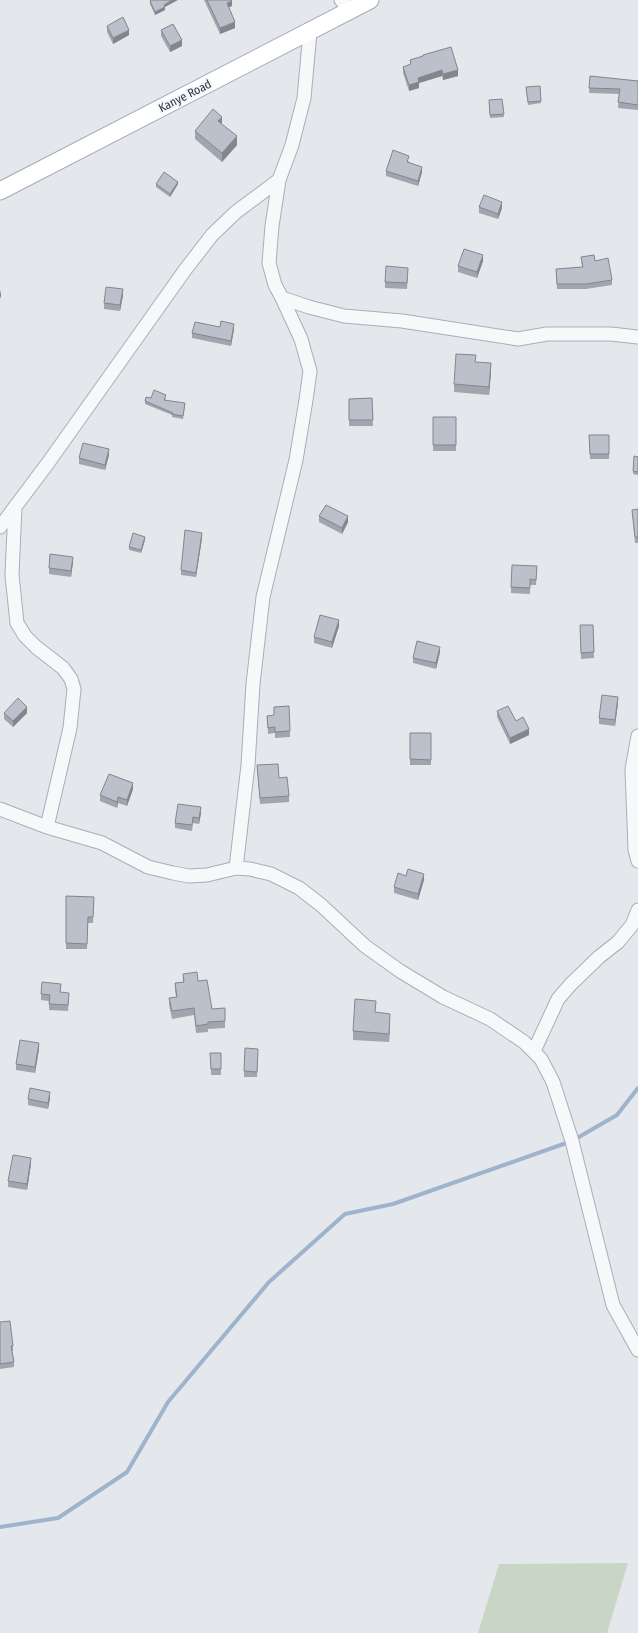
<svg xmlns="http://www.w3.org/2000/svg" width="638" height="1633" font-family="'Fira Sans Condensed',sans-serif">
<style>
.green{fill:#c9d6c5}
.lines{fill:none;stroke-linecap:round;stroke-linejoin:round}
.stream{stroke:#9fb4cc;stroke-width:4}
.minor-casing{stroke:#a9aeb7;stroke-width:15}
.major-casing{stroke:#a3abb8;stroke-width:19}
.minor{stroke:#f7f8fa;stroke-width:13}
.major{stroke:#fff;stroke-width:17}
.wall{fill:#a1a5ae}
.shaded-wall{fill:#83868d}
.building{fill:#bbc0ca;stroke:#83868d}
.labels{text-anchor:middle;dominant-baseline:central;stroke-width:4;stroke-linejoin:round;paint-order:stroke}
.street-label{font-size:12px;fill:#2b3445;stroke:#f4f6f9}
</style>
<rect width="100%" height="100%" fill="#e4e7ec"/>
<!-- green -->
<path class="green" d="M628,1563l-21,70h-129l21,-69z"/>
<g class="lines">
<!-- stream -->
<path class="stream" d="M0,1527l58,-9 69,-46 41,-70 101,-120 76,-68 48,-10 179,-63 45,-26 21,-27"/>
<!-- minor casing -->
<g class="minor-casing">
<path id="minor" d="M341,0l10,11
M282,298l27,9 35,9 58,5 116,18 29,-5h64l27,3
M15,507l-3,68 5,48 8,13 11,11 27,21 8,11 3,10 -4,39 -23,99
M0,527l48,-64 137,-193 27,-35 24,-23 43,-32
M638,736l-6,33 3,81 3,11
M0,809l47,18 55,16 46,24 25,6 16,3 18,-1 29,-7 14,1 21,5 28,14 22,17 44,41 35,25 43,26 47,22 34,23 17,17 12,23 19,59 41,164 25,45
M236,868l12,-103 5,-81 10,-87 33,-137 10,-60 4,-29 -9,-32 -19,-41 -7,-13 -6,-22 3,-37 7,-46 13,-35 12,-47 6,-66
M534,1051l24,-52 13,-15 28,-27 19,-15 14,-17 6,-15"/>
</g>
<!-- major casing -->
<g class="major-casing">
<path id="major" d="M0,191l370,-191"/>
</g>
<!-- minor -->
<use href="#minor" class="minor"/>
<!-- major -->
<use href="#major" class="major"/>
</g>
<!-- wall -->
<path class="wall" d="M204,0h27l1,6 -3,1 6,21 -15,6z
M150,1l15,6v3l-10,5 -5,-11z
M107,26l22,9 -16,9 -6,-12z
M161,30l21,16 -12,6 -9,-16z
M423,55l35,21 -15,4 -1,-4 -23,7v5l-10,3 -6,-18v-6l7,-2v-5l13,-4z
M590,76l48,5v29l-20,-2 1,-14 -30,-1z
M540,86l1,17 -13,2 -2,-15z
M502,99l2,18 -14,1 -1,-15z
M222,124l15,21 -15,17 -27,-23v-8z
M409,161v1l13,10 -4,14 -32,-10v-5z
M156,184h22l-8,13 -14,-10z
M479,207l23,1 -4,11 -19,-6z
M581,257l14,4 17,19v5l-26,4h-29l-1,-20 26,-2z
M483,261l-6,17 -19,-6v-6z
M408,274l-1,15 -22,-1v-6z
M123,295l-3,16 -16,-2v-6z
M220,327l14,2 -3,17 -39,-8v-5z
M476,362l15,10 -2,23 -35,-3v-8z
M151,398h15l-1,2 20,6 -2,13 -11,-2v-2l-27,-11v-3z
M372,398l1,28h-24v-27z
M433,417h23v34h-23z
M589,435h20v24h-19z
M109,455l-4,15 -26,-6v-6z
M638,457v18l-5,-1v-3z
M638,509v34h-3l-3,-33z
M319,516l29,6 -6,12 -23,-12z
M202,538l-6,39 -15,-2v-5z
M145,540l-4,13 -12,-3v-3z
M73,562l-2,15 -22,-3v-6z
M537,566l-1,19h-6v9l-19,-1v-6z
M580,625h13l1,33 -13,1z
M339,626l-7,22 -18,-5v-6z
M440,652l-4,17 -23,-6v-5z
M618,703l-3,23 -16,-2v-6z
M274,707l16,24v6l-15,1v-5l-7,1 -1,-18h7z
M497,711l19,10 13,14 -19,9 -13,-27z
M4,713h23l-14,14 -9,-8z
M410,733h21v32h-21z
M257,765l22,13 10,18v6l-29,2z
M133,789l-6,17 -9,-3 -1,5 -17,-7v-6z
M201,813l-2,11 -6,-1 -1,8 -17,-3v-5z
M406,876l18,4 -6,20 -24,-7v-6z
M66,896l28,1 -1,26h-5l-1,26h-21z
M183,974l15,7 14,28 13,12v7l-17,1v3l-12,1 -2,-18 -22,4 -3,-14v-7l7,-1 -1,-7v-7l8,-1z
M61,993l8,6 -1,12 -19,-1v-9l-8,-1v-6z
M375,1013l15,9 -1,20 -36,-2v-9z
M39,1049l-4,24 -19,-3v-6z
M210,1053h11v22h-10z
M258,1054l-1,23h-13v-6z
M50,1098l-2,11 -20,-4v-6z
M31,1164l-4,26 -19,-3v-6z
M0,1322l13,24v5h-1l2,11v5l-14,2z"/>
<!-- shaded-wall -->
<path class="shaded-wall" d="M172,0h6l-13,7v3l-10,5v-3l9,-7z
M232,1v5l-5,2v-5z
M235,22v6l-15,6v-6z
M129,30v5l-16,9v-6z
M182,40v6l-12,6v-6z
M442,70v6l-23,7v5l-10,3v-6l9,-7z
M458,70v6l-15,4v-6z
M222,117v8l-4,-4z
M237,136v9l-15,17v-9z
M422,167v5l-4,14v-5z
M178,182v2l-8,13v-3z
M502,202v6l-4,11v-5z
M483,255v6l-6,17v-6z
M123,289v6l-3,16v-6z
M1,290v6l-1,3v-5z
M234,324v5l-3,17v-5z
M491,363v9l-2,23v-8z
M109,449v6l-4,15v-5z
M348,516v6l-6,12v-6z
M202,533v5l-6,39v-4z
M145,537v3l-4,13v-3z
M73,557v5l-2,15v-6z
M339,620v6l-7,22v-6z
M440,647v5l-4,17v-6z
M618,697v6l-3,23v-6z
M27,707v6l-14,14v-6z
M529,729v6l-19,9v-6z
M133,783v6l-6,17v-6z
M118,797v6l-1,5v-6z
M201,807v6l-2,11v-6z
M424,874v6l-6,20v-6z
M390,1014v8l-1,20v-8z
M39,1043v6l-4,24v-6z
M50,1092v6l-2,11v-6z
M31,1158v6l-4,26v-6z"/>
<!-- building -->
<path class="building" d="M151,0h21l-8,5 1,2 -10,5 -5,-11z
M207,0h24l1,1 -5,2 8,19 -15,6z
M123,17l6,13 -16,8 -6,-12z
M173,24l9,16 -12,6 -9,-16z
M451,47l7,23 -15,4 -1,-4 -24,8 1,4 -10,3 -6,-18 8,-3 -1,-4 13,-4v-1z
M590,76l48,5v24l-20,-3 2,-13 -31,-1z
M540,86l1,15 -13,1 -2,-15z
M502,99l2,15 -14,1 -1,-15z
M213,109l9,8 -4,4 19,15 -15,17 -27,-22z
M393,150l16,6 -2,6 15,5 -4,14 -32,-10z
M164,172l14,10 -8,12 -14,-10z
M484,195l18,7 -4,12 -19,-7z
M464,249l19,6 -6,17 -19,-6z
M594,255l1,6 13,-3 4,22 -26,4h-29l-1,-15 27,-2 -2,-10z
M386,266l22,2 -1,15 -22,-1z
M106,287l17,2 -3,16 -16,-2z
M221,321l13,3 -3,17 -39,-8 3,-11 25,5z
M456,354l20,1 -1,7 16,1 -2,24 -35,-3z
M154,390l12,5 -2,5 21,3 -2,13 -11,-2 1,-1 -28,-12 1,-4 5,1z
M372,398l1,22h-24v-21z
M433,417h23v28h-23z
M589,435h20v19h-19z
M83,443l26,6 -4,16 -26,-7z
M634,456l4,1v15l-5,-1z
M326,505l22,11 -6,12 -23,-12z
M638,509v28h-3l-3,-27z
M185,530l17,3 -6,40 -15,-3z
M133,533l12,4 -4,13 -12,-3z
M50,554l23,3 -2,14 -22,-3z
M512,565l25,1 -1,14 -6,-1v9l-19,-1z
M320,615l19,5 -7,22 -18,-5z
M580,625h13l1,27 -13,1z
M417,641l23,6 -4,16 -23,-5z
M602,695l16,2 -3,23 -16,-2z
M18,698l9,9 -14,14 -9,-8z
M289,706l1,25 -15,1v-5l-7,1 -1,-12 7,-1v-8z
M508,706l8,15 7,-4 6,12 -19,9 -13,-27z
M410,733h21v27l-21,-1z
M278,764l1,14 8,-1 2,19 -29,2 -3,-33z
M109,774l24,9 -6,17 -9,-3 -1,5 -17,-7z
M178,804l23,3 -2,11 -6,-1 -1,8 -17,-2z
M408,869l16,5 -6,20 -24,-7 4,-14 8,3z
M66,896l28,1 -1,20h-5l-1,27 -21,-1z
M197,972l1,9 9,-1 5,29 13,-1v13l-17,1v2l-12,2 -2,-18 -22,3 -3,-13 8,-1 -2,-14 9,-1 -1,-8z
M42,982l19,2 -1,8 9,1 -1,12 -19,-1 1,-9 -9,-1z
M355,999l21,2 -1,11 15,2 -1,20 -36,-3z
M20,1040l19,3 -4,24 -19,-3z
M245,1048l13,1 -1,23 -13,-1z
M210,1053h11v16h-10z
M30,1088l20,4 -2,11 -20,-4z
M13,1155l18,3 -4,26 -19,-3z
M10,1321l3,25h-2l3,16 -14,2v-42z"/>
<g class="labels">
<!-- street labels -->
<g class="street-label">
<text transform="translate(185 96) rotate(-27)">Kanye Road</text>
</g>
</g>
</svg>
